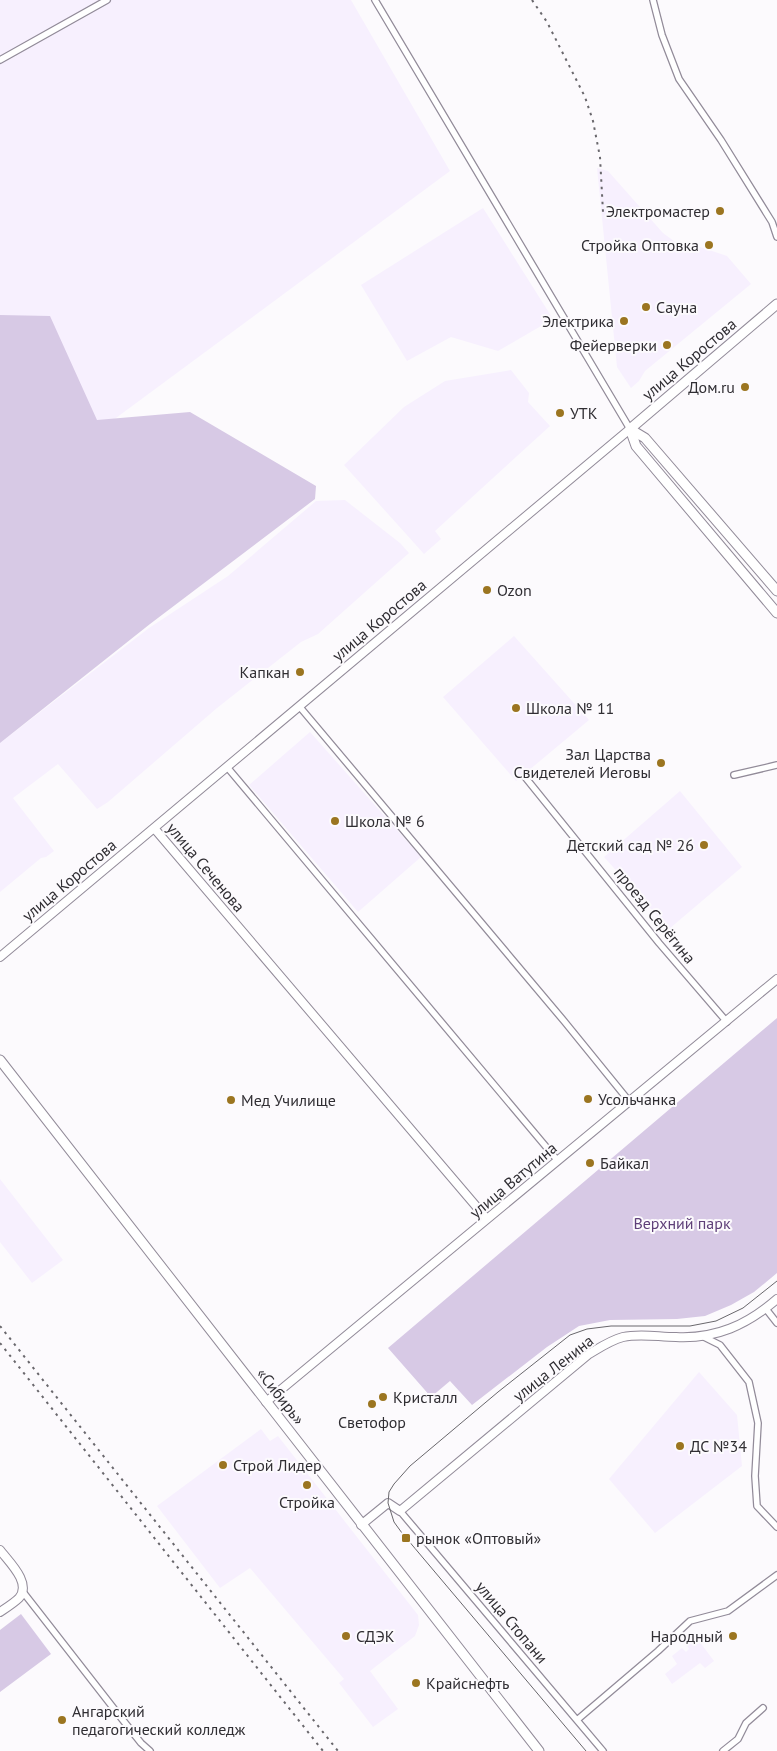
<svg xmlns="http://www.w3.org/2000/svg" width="777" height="1751" font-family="'PT Sans',sans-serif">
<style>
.built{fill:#f7f0fe}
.green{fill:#d7c9e5}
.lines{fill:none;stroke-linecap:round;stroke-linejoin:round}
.minor-casing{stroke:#928b99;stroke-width:8}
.tertiary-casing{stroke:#928b99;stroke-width:10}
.secondary-casing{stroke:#928b99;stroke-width:11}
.primary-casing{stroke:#928b99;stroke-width:11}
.minor{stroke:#fff;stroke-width:5.5}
.tertiary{stroke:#fff;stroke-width:8}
.secondary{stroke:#fff;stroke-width:9}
.primary{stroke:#fff;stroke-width:9}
.tram{stroke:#69676c;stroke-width:1}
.rail{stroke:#69676c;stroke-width:2;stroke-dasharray:2.5 5;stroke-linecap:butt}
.poi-dot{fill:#9b7520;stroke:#fcfafd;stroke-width:2}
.labels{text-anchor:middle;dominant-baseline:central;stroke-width:4;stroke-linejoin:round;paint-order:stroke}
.poi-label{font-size:16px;fill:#302e33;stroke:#fcfafd;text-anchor:start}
.street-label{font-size:16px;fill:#302e33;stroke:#fcfafd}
.park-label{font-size:16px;fill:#5f4079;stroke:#fcfafd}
</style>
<rect width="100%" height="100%" fill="#fcfafd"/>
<!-- built -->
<path class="built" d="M0,0h351l99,171 -395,292 -55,-67z
M597,168l11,3 55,62 19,14 15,-1 30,10 24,28 -106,87 -6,10 -8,7 -14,-21z
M483,208l70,111 -55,32 -47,-14 -44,24 -46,-76z
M511,370l18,23 -1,9 22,24 -115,105 6,8 -17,15 -80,-89 60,-58 41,-26z
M345,500l55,43 9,10 -91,81 -17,8 -84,66 -109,94 -11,7 -39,-45 -45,34 41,53 -8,6 -5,1 -41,34v-149l149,-115 79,-52 88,-75z
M514,636l75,84 -73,61 -73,-84z
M310,732l111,125 -63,55 -109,-127z
M680,791l62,76 -73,62 -65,-72z
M0,1179l63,81 -31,23 -32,-41z
M699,1372l38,43 5,51 -87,67 -46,-54z
M261,1429l9,12 8,-5 140,179 1,10 -4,11 -45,35 28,38 -25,18 -34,-44 5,-4 -94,-111 -30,20 -63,-82z
M696,1637l18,24 -9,7 -5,-5 -28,21 -7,-10 12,-10 -5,-8 10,-8 4,4 3,-3 -3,-5z"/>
<!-- green -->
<path class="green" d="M0,315l50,1 47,104 93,-8 126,74 -1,13 -165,125 -150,119z
M777,1018v255l-23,19 -23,13 -26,11 -28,3 -67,1 -31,6 -32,21 -75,58 -22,-24 -19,16 -43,-49z
M21,1614l30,40 -51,38v-62z"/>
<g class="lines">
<!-- minor casing -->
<g class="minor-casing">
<path id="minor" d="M375,0l255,429
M653,0l9,35 17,44 42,61 51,82 5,15
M0,60l107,-60
M299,706l265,315 65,80
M227,767l331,394
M734,775l43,-10
M525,777l134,166 68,79
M766,1309l11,14
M702,1336l18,9 29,37 9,41 -3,53 2,30 20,21
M400,1511l203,240
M23,1592l99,127 19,24 9,8
M577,1720l81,-69 32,-30 38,-10 49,-36
M723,1751l15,-12 8,-16 17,-15"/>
</g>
<!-- tertiary casing -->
<g class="tertiary-casing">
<path id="tertiary" d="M154,828l333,391
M0,957l630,-528
M266,1402l511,-423
M361,1525l27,-22 12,8 189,-157c10,-6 22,-14 34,-17 17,-4 36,0 53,0 40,2 71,-12 101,-38
M0,1550c9,12 32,33 19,48 -5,5 -13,10 -19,14"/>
</g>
<!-- secondary casing -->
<g class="secondary-casing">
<path id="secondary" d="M630,429l6,17 141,167
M630,429l15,9 132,153
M630,429l147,-125"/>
</g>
<!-- primary casing -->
<g class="primary-casing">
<path id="primary" d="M0,1060l539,691"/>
</g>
<!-- minor -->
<use href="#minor" class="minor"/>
<!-- tertiary -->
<use href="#tertiary" class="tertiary"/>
<!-- secondary -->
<use href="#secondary" class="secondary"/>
<!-- primary -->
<use href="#primary" class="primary"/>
<!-- tram -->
<path class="tram" d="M586,1751l-184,-218 -8,-11 -6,-19 1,-11 5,-8 16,-18 88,-74 72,-57 17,-6 24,-3h79l26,-5 27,-13 34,-27"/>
<!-- rail -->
<path class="rail" d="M532,0l15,22 38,75 8,24 7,36 3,55
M0,1326l338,425
M0,1343l323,408"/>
</g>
<!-- markers -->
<g class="poi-dot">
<circle cx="720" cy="211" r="5"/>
<circle cx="709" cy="245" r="5"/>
<circle cx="646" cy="307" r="5"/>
<circle cx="624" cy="321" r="5"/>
<circle cx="667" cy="345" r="5"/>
<circle cx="745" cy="387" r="5"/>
<circle cx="560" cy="413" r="5"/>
<circle cx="487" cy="590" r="5"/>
<circle cx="300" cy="672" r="5"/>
<circle cx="516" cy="708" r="5"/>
<circle cx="661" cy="763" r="5"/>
<circle cx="335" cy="821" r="5"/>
<circle cx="704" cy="845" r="5"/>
<circle cx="588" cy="1099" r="5"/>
<circle cx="231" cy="1100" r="5"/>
<circle cx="590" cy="1163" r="5"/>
<circle cx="383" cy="1397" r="5"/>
<circle cx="372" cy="1404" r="5"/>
<circle cx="680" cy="1446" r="5"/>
<circle cx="223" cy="1465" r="5"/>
<circle cx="307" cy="1485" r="5"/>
<rect x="401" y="1533" width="10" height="10" rx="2.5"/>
<circle cx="346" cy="1636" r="5"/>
<circle cx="733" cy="1636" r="5"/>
<circle cx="416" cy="1683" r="5"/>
<circle cx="62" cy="1720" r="5"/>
</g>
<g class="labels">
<!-- poi labels -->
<g class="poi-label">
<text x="710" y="211" text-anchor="end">Электромастер</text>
<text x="699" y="245" text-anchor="end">Стройка Оптовка</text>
<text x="656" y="307">Сауна</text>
<text x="614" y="321" text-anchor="end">Электрика</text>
<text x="657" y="345" text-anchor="end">Фейерверки</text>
<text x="735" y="387" text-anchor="end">Дом.ru</text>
<text x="570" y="413">УТК</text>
<text x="497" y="590">Ozon</text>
<text x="290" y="672" text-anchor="end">Капкан</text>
<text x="526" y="708">Школа № 11</text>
<text x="651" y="754" text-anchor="end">Зал Царства<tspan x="651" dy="18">Свидетелей Иеговы</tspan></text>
<text x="345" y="821">Школа № 6</text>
<text x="694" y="845" text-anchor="end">Детский сад № 26</text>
<text x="598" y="1099">Усольчанка</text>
<text x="241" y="1100">Мед Училище</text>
<text x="600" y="1163">Байкал</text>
<text x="393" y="1397">Кристалл</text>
<text x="372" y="1422" text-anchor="middle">Светофор</text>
<text x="690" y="1446">ДС №34</text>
<text x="233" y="1465">Строй Лидер</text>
<text x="307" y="1502" text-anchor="middle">Стройка</text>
<text x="416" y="1538">рынок «Оптовый»</text>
<text x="356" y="1636">СДЭК</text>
<text x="723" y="1636" text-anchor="end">Народный</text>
<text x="426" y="1683">Крайснефть</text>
<text x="72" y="1711">Ангарский<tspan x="72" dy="18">педагогический колледж</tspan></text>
</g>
<!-- street labels -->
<g class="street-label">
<text transform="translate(689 359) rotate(-40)">улица Коростова</text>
<text transform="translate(379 620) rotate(-40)">улица Коростова</text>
<text transform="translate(206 867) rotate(50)">улица Сеченова</text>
<text transform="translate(69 880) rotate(-40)">улица Коростова</text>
<text transform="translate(655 915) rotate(51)">проезд Серёгина</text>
<text transform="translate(513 1180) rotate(-40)">улица Ватутина</text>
<text transform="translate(553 1368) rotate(-38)">улица Ленина</text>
<text transform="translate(281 1396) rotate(52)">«Сибирь»</text>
<text transform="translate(512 1622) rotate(50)">улица Стопани</text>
</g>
<!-- park labels -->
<g class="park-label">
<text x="682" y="1223">Верхний парк</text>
</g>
</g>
</svg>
